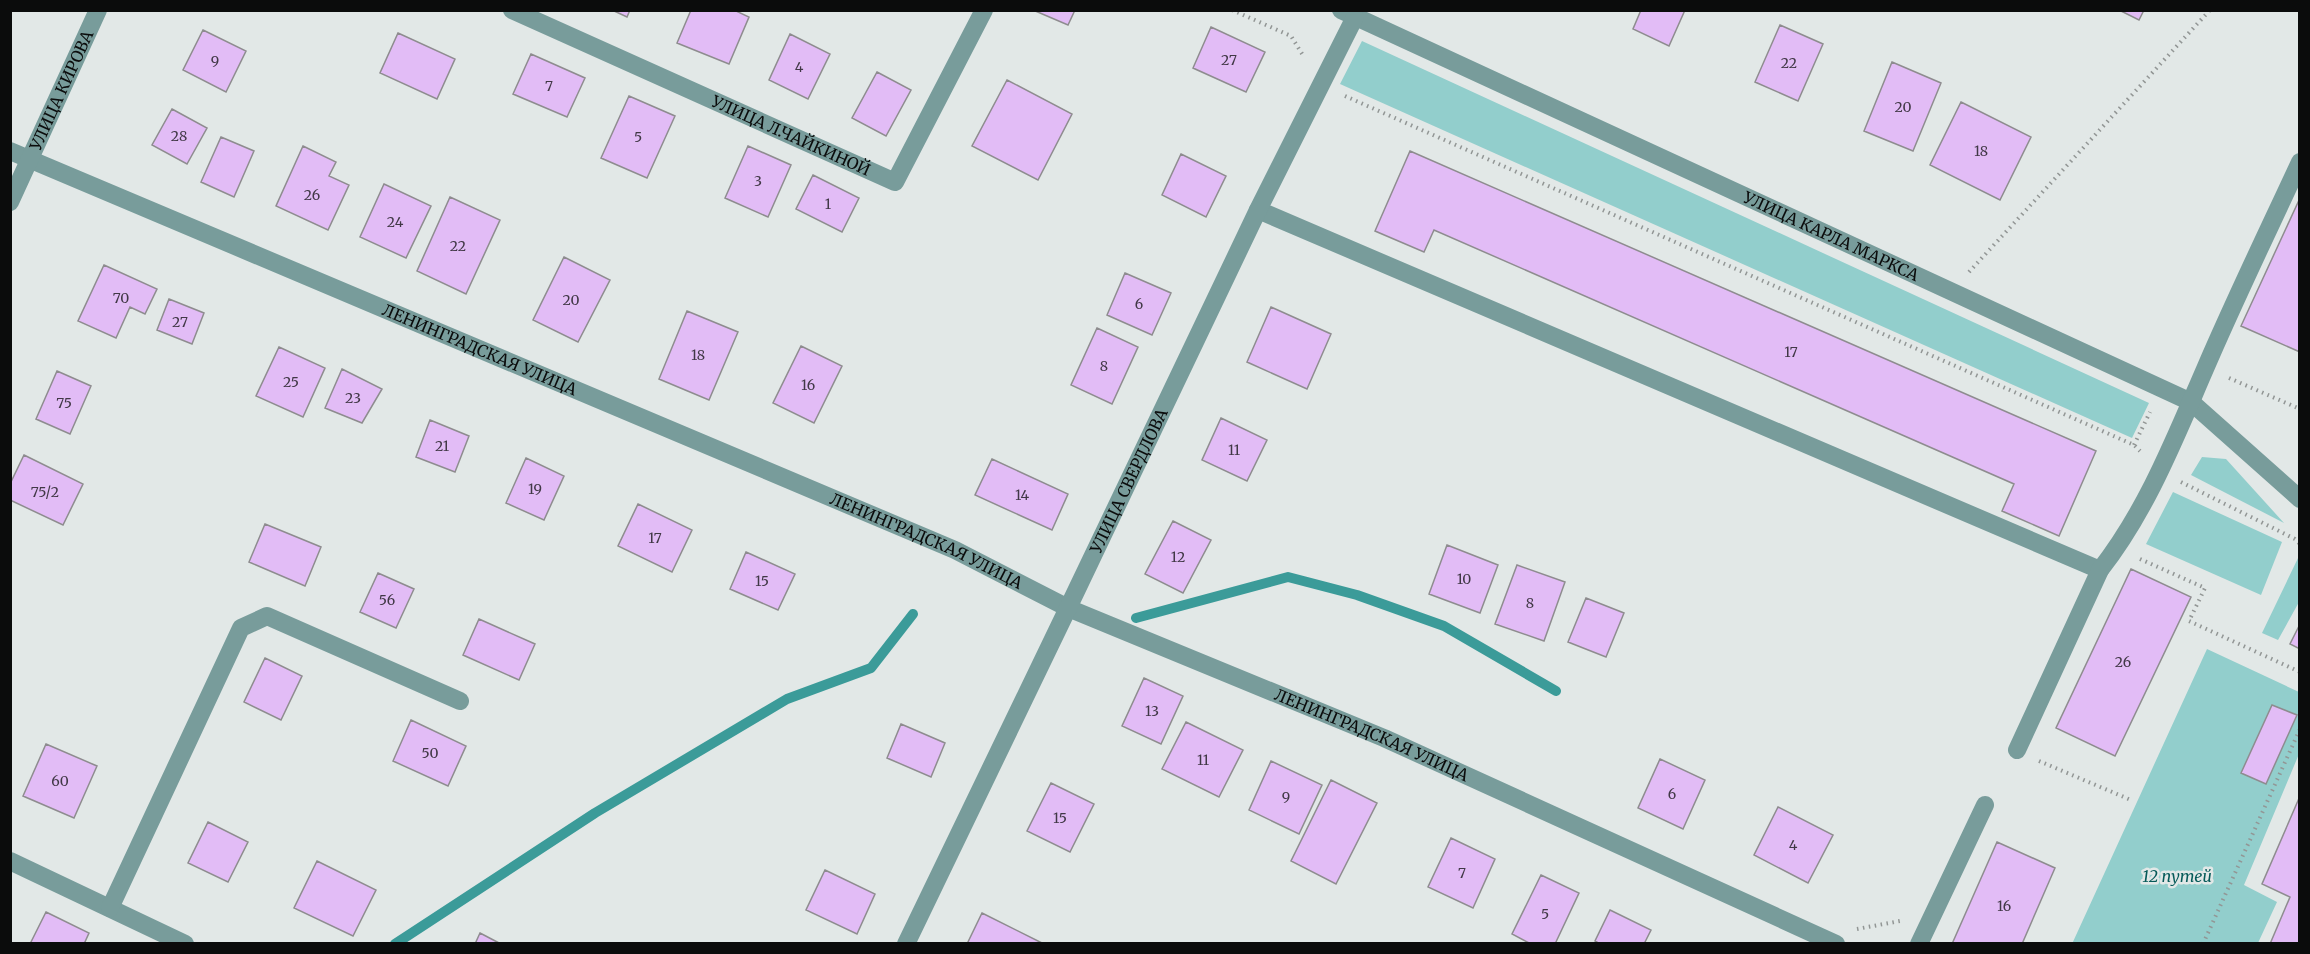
<svg xmlns="http://www.w3.org/2000/svg" width="2310" height="954" font-family="Merriweather,serif">
<style>
.green{fill:#92cecc}
.lines{fill:none;stroke-linecap:round;stroke-linejoin:round}
.stream{stroke:#3b9b99;stroke-width:10}
.building{fill:#e2bcf6;stroke:#8e8c8f;stroke-width:1.5}
.path{stroke:#929695;stroke-width:4;stroke-dasharray:1.5 4.5;stroke-linecap:butt}
.minor{stroke:#789c9b;stroke-width:18}
.labels{text-anchor:middle;dominant-baseline:central;stroke-width:5;stroke-linejoin:round;paint-order:stroke}
.number-label{font-size:14px;fill:#413846}
.street-label{font-size:16px;fill:#0b0c0c;stroke:#e2e8e7}
.park-label{font-size:16px;font-style:italic;fill:#055a59;stroke:#e2e8e7}
</style>
<rect width="100%" height="100%" fill="#e2e8e7"/>
<!-- green -->
<path class="green" d="M1362,41l787,362 -17,35 -792,-354z
M2202,457l24,2 58,64 -93,-48z
M2173,492l109,50 -21,53 -115,-51z
M2299,556v46l-21,38 -16,-7z
M2207,649l92,43v62l-55,131 33,17 -19,41 -186,1z"/>
<g class="lines">
<!-- stream -->
<path class="stream" d="M1136,618l152,-41 69,18 87,31 112,65
M395,944l200,-131 192,-114 84,-31 42,-54"/>
</g>
<!-- building -->
<path class="building" d="M612,10h18l-3,7z
M691,10h43l15,7 -20,47 -52,-21z
M1033,10h42l-7,15z
M1641,10h44l-16,36 -36,-17z
M2119,10h25l-5,10z
M1780,25l43,19 -25,57 -43,-19z
M1211,27l54,25 -19,40 -53,-24z
M203,30l43,21 -20,41 -43,-22z
M398,33l57,26 -18,40 -57,-26z
M790,34l40,20 -22,45 -39,-19z
M531,54l54,24 -18,39 -54,-23z
M1892,62l49,21 -28,68 -49,-20z
M877,72l34,18 -25,46 -34,-18z
M1007,80l65,34 -34,66 -66,-34z
M629,96l46,20 -28,62 -46,-20z
M1961,102l70,35 -31,63 -70,-35z
M172,109l35,19 -20,36 -35,-19z
M221,137l33,14 -20,46 -33,-15z
M303,146l33,16 -7,14 20,9 -21,45 -52,-24z
M748,146l43,19 -23,52 -43,-19z
M1410,151l686,300 -37,85 -57,-25 12,-27 -580,-254 -10,22 -49,-21z
M1181,154l45,22 -20,41 -44,-22z
M813,175l46,23 -17,34 -46,-23z
M384,184l47,22 -25,52 -46,-21z
M450,197l50,23 -34,74 -49,-23z
M2300,198v154l-59,-26z
M564,257l46,23 -32,62 -45,-22z
M104,265l53,24 -12,25 -15,-7 -14,31 -38,-17z
M1125,273l46,20 -19,42 -45,-20z
M169,299l35,14 -12,31 -35,-14z
M1271,307l60,27 -24,55 -60,-27z
M687,311l51,21 -29,68 -50,-21z
M1097,328l41,19 -26,57 -41,-19z
M801,346l41,20 -28,57 -41,-20z
M279,347l46,21 -22,49 -47,-21z
M342,369l40,20 -20,34 -37,-15z
M57,371l34,15 -21,48 -34,-15z
M1221,418l46,22 -20,41 -45,-21z
M430,420l39,16 -14,36 -39,-15z
M24,455l59,29 -20,41 -53,-25v-16z
M526,458l38,18 -20,44 -38,-17z
M992,459l76,35 -16,36 -77,-35z
M638,504l54,26 -20,42 -54,-26z
M1173,521l38,19 -28,53 -38,-19z
M265,524l56,23 -16,39 -56,-24z
M1447,545l51,20 -18,48 -51,-19z
M746,552l49,22 -17,36 -48,-21z
M1517,565l48,17 -21,59 -49,-17z
M2131,569l60,28 -76,159 -59,-28z
M378,573l36,16 -18,39 -36,-16z
M1586,598l38,15 -18,44 -38,-15z
M479,619l56,25 -16,36 -56,-25z
M2300,624v25l-10,-5z
M265,658l37,18 -21,44 -37,-18z
M1144,678l39,18 -22,48 -39,-18z
M2272,705l25,10 -31,69 -25,-11z
M411,720l55,26 -18,40 -55,-25z
M1186,722l57,28 -24,47 -57,-28z
M901,724l44,19 -14,34 -44,-19z
M46,744l51,22 -23,52 -51,-22z
M1660,759l45,21 -22,49 -45,-21z
M1271,761l51,24 -23,49 -50,-24z
M1331,780l46,23 -41,81 -45,-23z
M1051,783l43,21 -24,48 -43,-21z
M2300,796v148h-30l20,-47 -28,-13z
M1778,807l55,28 -25,48 -54,-28z
M208,822l40,20 -20,40 -40,-19z
M1451,838l44,21 -22,49 -45,-21z
M1997,842l58,26 -33,76h-70z
M317,861l59,29 -23,46 -59,-28z
M825,870l50,24 -18,40 -51,-24z
M1541,875l38,18 -24,51h-24l-19,-10z
M1610,910l41,20 -7,14h-44l-5,-3z
M46,912l43,21 -5,11h-54z
M982,913l62,31h-77z
M480,933l21,11h-26z"/>
<g class="lines">
<!-- path -->
<path class="path" d="M1232,10l59,26 13,21
M1345,96l789,349 6,6
M1969,272l241,-262
M2229,378l71,31
M2134,445l16,-33
M2181,482l114,57 5,5
M2140,559l65,29 -16,33 111,51
M2039,761l92,39
M1857,929l43,-8
M2203,944l97,-215"/>
<!-- minor -->
<g class="minor">
<path id="s1" d="M512,10l383,172 89,-172"/>
<path id="s2" d="M1341,10l850,392 109,97"/>
<path id="s3" d="M10,151l945,399 113,58 316,130 452,206"/>
<path id="s4" d="M10,202l88,-192"/>
<path d="M1258,210l842,360"/>
<path d="M2017,750l83,-180c47,-60 75,-132 105,-201 30,-70 63,-138 95,-207"/>
<path d="M10,861l175,83"/>
<path d="M110,908l131,-280 26,-12 193,85"/>
<path id="s5" d="M906,944l162,-336 190,-398 97,-193"/>
<path d="M1919,944l66,-139"/>
</g>
</g>
<g class="labels">
<!-- number labels -->
<g class="number-label">
<text x="1229" y="60">27</text>
<text x="215" y="61">9</text>
<text x="1789" y="63">22</text>
<text x="799" y="67">4</text>
<text x="549" y="86">7</text>
<text x="1903" y="107">20</text>
<text x="179" y="136">28</text>
<text x="638" y="137">5</text>
<text x="1981" y="151">18</text>
<text x="758" y="181">3</text>
<text x="312" y="195">26</text>
<text x="828" y="204">1</text>
<text x="395" y="222">24</text>
<text x="458" y="246">22</text>
<text x="121" y="298">70</text>
<text x="571" y="300">20</text>
<text x="1139" y="304">6</text>
<text x="180" y="322">27</text>
<text x="1791" y="352">17</text>
<text x="698" y="355">18</text>
<text x="1104" y="366">8</text>
<text x="291" y="382">25</text>
<text x="808" y="385">16</text>
<text x="353" y="398">23</text>
<text x="64" y="403">75</text>
<text x="442" y="446">21</text>
<text x="1234" y="450">11</text>
<text x="535" y="489">19</text>
<text x="45" y="492">75/2</text>
<text x="1022" y="495">14</text>
<text x="655" y="538">17</text>
<text x="1178" y="557">12</text>
<text x="1464" y="579">10</text>
<text x="762" y="581">15</text>
<text x="387" y="600">56</text>
<text x="1530" y="603">8</text>
<text x="2123" y="662">26</text>
<text x="1152" y="711">13</text>
<text x="430" y="753">50</text>
<text x="1203" y="760">11</text>
<text x="60" y="781">60</text>
<text x="1672" y="794">6</text>
<text x="1286" y="797">9</text>
<text x="1060" y="818">15</text>
<text x="1793" y="845">4</text>
<text x="1462" y="873">7</text>
<text x="2004" y="906">16</text>
<text x="1545" y="914">5</text>
</g>
<!-- street labels -->
<g class="street-label">
<text stroke="none"><textPath href="#s4" startOffset="123">УЛИЦА КИРОВА</textPath></text>
<text stroke="none"><textPath href="#s1" startOffset="306">УЛИЦА Л.ЧАЙКИНОЙ</textPath></text>
<text stroke="none"><textPath href="#s2" startOffset="540">УЛИЦА КАРЛА МАРКСА</textPath></text>
<text stroke="none"><textPath href="#s3" startOffset="510">ЛЕНИНГРАДСКАЯ УЛИЦА</textPath></text>
<text stroke="none"><textPath href="#s5" startOffset="514">УЛИЦА СВЕРДЛОВА</textPath></text>
<text stroke="none"><textPath href="#s3" startOffset="996">ЛЕНИНГРАДСКАЯ УЛИЦА</textPath></text>
<text stroke="none"><textPath href="#s3" startOffset="1482">ЛЕНИНГРАДСКАЯ УЛИЦА</textPath></text>
</g>
<!-- park labels -->
<g class="park-label">
<text x="2177" y="876">12 путей</text>
</g>
</g>
<!-- border -->
<rect width="2310" height="954" fill="none" stroke="#0b0c0c" stroke-width="24"/>
</svg>
